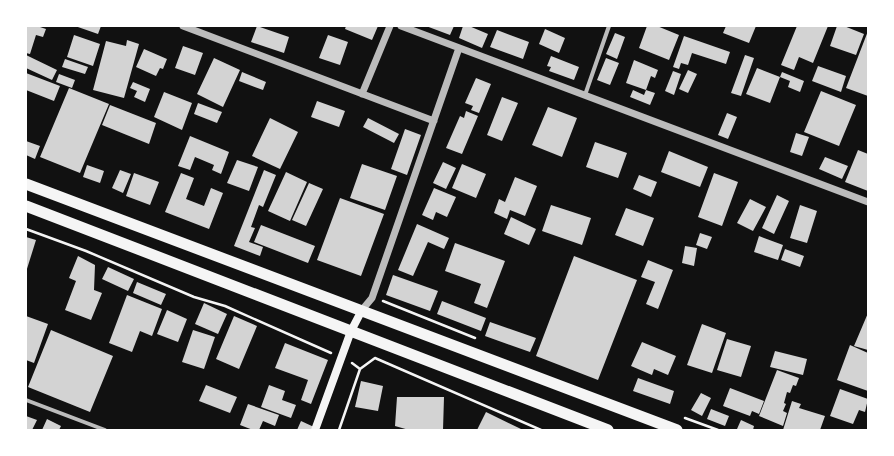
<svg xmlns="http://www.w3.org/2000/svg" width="894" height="456" font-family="Literata,serif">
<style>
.building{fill:#d3d3d3}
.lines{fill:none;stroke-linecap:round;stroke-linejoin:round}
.path{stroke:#f5f5f5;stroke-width:2.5}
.minor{stroke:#bcbcbc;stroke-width:4}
.tertiary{stroke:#bcbcbc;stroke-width:7}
.secondary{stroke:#f5f5f5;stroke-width:8}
.trunk{stroke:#f5f5f5;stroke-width:11}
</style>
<rect width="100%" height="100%" fill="#111"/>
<!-- building -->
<path class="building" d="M26,26h11l9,3 -3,8 -7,-2 -6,19 -4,-1z
M75,26h26l-3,8z
M257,26l32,11 -5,16 -33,-11z
M346,26h32l-6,14 -27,-11z
M426,26h28l-4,9z
M463,26h6l19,8 -6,14 -23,-10z
M647,26h10l22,9 -10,25 -30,-12z
M726,26h30l-7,17 -26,-10z
M797,26h31l-15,37 -14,-6 -5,13 -13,-5z
M837,26h7l20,8 -8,21 -26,-9z
M545,29l20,9 -6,15 -20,-9z
M497,30l32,12 -6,17 -33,-12z
M868,31v65l-22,-8z
M615,33l10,4 -8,22 -11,-5z
M74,35l26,9 -7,22 -26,-9z
M328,35l20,7 -8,23 -21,-7z
M684,36l46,16 -4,12 -34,-11 -4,12 -7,-2 -2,6 -6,-2z
M127,40l12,4 -15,54 -31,-8 13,-49 20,5z
M183,46l20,7 -8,22 -20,-7z
M144,49l23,10 -4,10 -3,-1 -4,8 -20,-9z
M26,55l31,15 -5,10 -26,-12z
M745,55l9,3 -13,38 -10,-3z
M551,56l28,11 -5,13 -25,-9 2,-4 -4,-1z
M214,58l26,12 -17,37 -26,-13z
M606,58l13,5 -9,22 -13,-5z
M65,59l23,8 -3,7 -23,-7z
M634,60l24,10 -3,8 -4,-2 -5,14 -20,-7z
M818,66l28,10 -5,16 -29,-11z
M757,68l23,9 -10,26 -24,-9z
M688,70l9,4 -9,19 -9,-4z
M673,71l8,3 -7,21 -9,-4z
M242,72l24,10 -3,8 -24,-9z
M782,72l22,9 -4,11 -12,-5 2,-6 -10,-4z
M26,73l34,13 -6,15 -28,-11z
M59,74l16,6 -3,8 -16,-6z
M476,78l15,6 -12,29 -8,-3 2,-4 -8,-3z
M133,82l17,7 -5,13 -11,-5 3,-6 -7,-3z
M69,88l40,16 -29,69 -40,-16z
M633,90l11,5 2,-5 9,3 -5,12 -20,-8z
M821,91l35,14 -17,41 -35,-14z
M164,92l28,11 -10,27 -28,-13z
M502,97l16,6 -16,38 -15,-6z
M317,101l28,10 -6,16 -28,-10z
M198,103l24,9 -5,11 -23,-9z
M110,105l46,18 -7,21 -47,-19z
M548,107l29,11 -15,39 -30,-12z
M466,111l12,5 -16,38 -16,-6 14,-32 4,2z
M727,113l10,4 -9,22 -10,-4z
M270,118l28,14 -18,37 -28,-13z
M368,118l31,16 -5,9 -31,-16z
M405,129l16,6 -14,40 -16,-6z
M796,133l13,4 -7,19 -12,-4z
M190,136l39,16 -8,22 -9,-4 2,-5 -19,-8 -5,13 -12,-4z
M26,141l14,5 -5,13 -9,-4z
M595,142l32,11 -9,25 -32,-11z
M858,150l10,4v37l-23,-9z
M669,151l39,16 -8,20 -39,-15z
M825,157l23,9 -6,13 -23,-10z
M237,160l21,7 -9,24 -22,-8z
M443,162l13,6 -10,21 -13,-6z
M362,164l35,12 -12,34 -35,-12z
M462,164l24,10 -10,24 -24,-10z
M87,165l17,6 -4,12 -17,-6z
M120,170l11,4 -8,19 -11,-5z
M264,170l12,5 -13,32 -4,-2 -8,22 4,1 -6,14 14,5 -3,9 -26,-10z
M286,172l21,10 -17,39 -22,-10z
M134,173l25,9 -9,23 -24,-9z
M181,173l13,5 -8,21 18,7 7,-18 12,5 -14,36 -44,-17z
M714,173l24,9 -16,44 -24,-9z
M639,175l18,7 -6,15 -18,-8z
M515,177l22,9 -12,30 -15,-6 -3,9 -13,-6 5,-14 6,3z
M309,183l14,6 -17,37 -14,-6z
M434,188l22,9 -9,20 -11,-5 -3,8 -11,-5z
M777,195l12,6 -15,33 -12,-6z
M340,198l44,16 -23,62 -44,-16z
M750,199l16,8 -13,24 -16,-8z
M551,205l40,13 -9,27 -40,-14z
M800,205l17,6 -10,32 -17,-5z
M626,208l28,10 -11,28 -28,-11z
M511,217l25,12 -7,16 -25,-11z
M417,224l32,14 -5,11 -16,-7 -15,34 -15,-6z
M261,225l54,21 -7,17 -54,-21z
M700,233l12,4 -5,12 -11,-4z
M759,236l24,9 -5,15 -24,-8z
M26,237l10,3 -10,32z
M455,243l50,18 -18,47 -13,-5 7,-19 -36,-13z
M685,246l12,2 -3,18 -12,-3z
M785,249l19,7 -4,11 -19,-7z
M78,256l17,9 -1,25 8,3 -11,27 -26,-10 11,-29 -7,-3z
M574,256l63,24 -39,100 -62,-24z
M648,260l25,10 -15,39 -12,-5 9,-22 -14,-5z
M108,267l26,12 -6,12 -26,-12z
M393,275l45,16 -8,20 -44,-16z
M137,282l29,12 -5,11 -28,-12z
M127,295l35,14 -10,27 -12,-5 -8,21 -23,-9z
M442,301l44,17 -5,13 -44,-17z
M204,303l23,11 -9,20 -23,-10z
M167,310l20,9 -9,23 -21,-8z
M868,313v37l-14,-4z
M26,316l22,8 -14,39 -8,-3z
M234,316l23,10 -18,43 -23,-10z
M490,322l46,16 -6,14 -45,-16z
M702,324l24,9 -14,40 -25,-8z
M51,330l62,26 -23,56 -62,-25z
M193,330l22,7 -11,32 -22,-7z
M727,339l24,7 -10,31 -24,-7z
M642,342l34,14 -8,19 -14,-6 -2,6 -21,-9z
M285,343l43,17 -17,44 -10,-4 7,-20 -33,-12z
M850,345l18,8v38l-31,-11z
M775,351l32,8 -4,16 -33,-8z
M777,370l22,8 -3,8 -3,-1 -3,8 -3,-1 -3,11 2,1 -3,7 4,2 -4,13 -24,-10z
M638,378l36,13 -4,13 -37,-13z
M361,381l22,5 -5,25 -23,-4z
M206,385l31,12 -7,16 -31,-12z
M269,385l16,6 -3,9 14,5 -5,13 -30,-11z
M730,388l34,13 -5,13 -7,-3 -2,5 -27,-10z
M840,389l28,10 -3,13 -6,-2 -6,14 -23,-8z
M701,393l10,5 -9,18 -11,-6z
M397,397h47l-1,33h-34l-14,-4z
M792,401l9,3 -2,4 26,8 -5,14h-37z
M248,404l31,11 -4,11 -12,-5 -4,9h-6l-13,-5z
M711,409l18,7 -4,10 -18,-7z
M486,412l35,17 -1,1h-43z
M26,416l11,4 -5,10h-6z
M47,419l14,7 -2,4h-17z
M741,420l13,6 -1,4 -16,-1z
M301,421l13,6 -1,3h-16z"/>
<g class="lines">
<!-- path -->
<path class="path" d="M26,229l60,22 108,46 31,9 106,47
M383,301l92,37
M352,363l8,6 15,-11 166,72
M685,418l33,12
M339,430l21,-61"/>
<!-- minor -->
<path class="minor" d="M585,95l24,-69
M26,400l79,30"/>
<!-- tertiary -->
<path class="tertiary" d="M183,26l251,95
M401,26l467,176
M362,94l28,-68
M362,310l10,-12 87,-250"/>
<!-- secondary -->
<path class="secondary" d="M315,430l36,-99 11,-21"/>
<!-- trunk -->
<path class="trunk" d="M26,184l651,246
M26,206l582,224"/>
</g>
<!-- border -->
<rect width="894" height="456" fill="none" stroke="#ffffff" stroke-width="54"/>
</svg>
